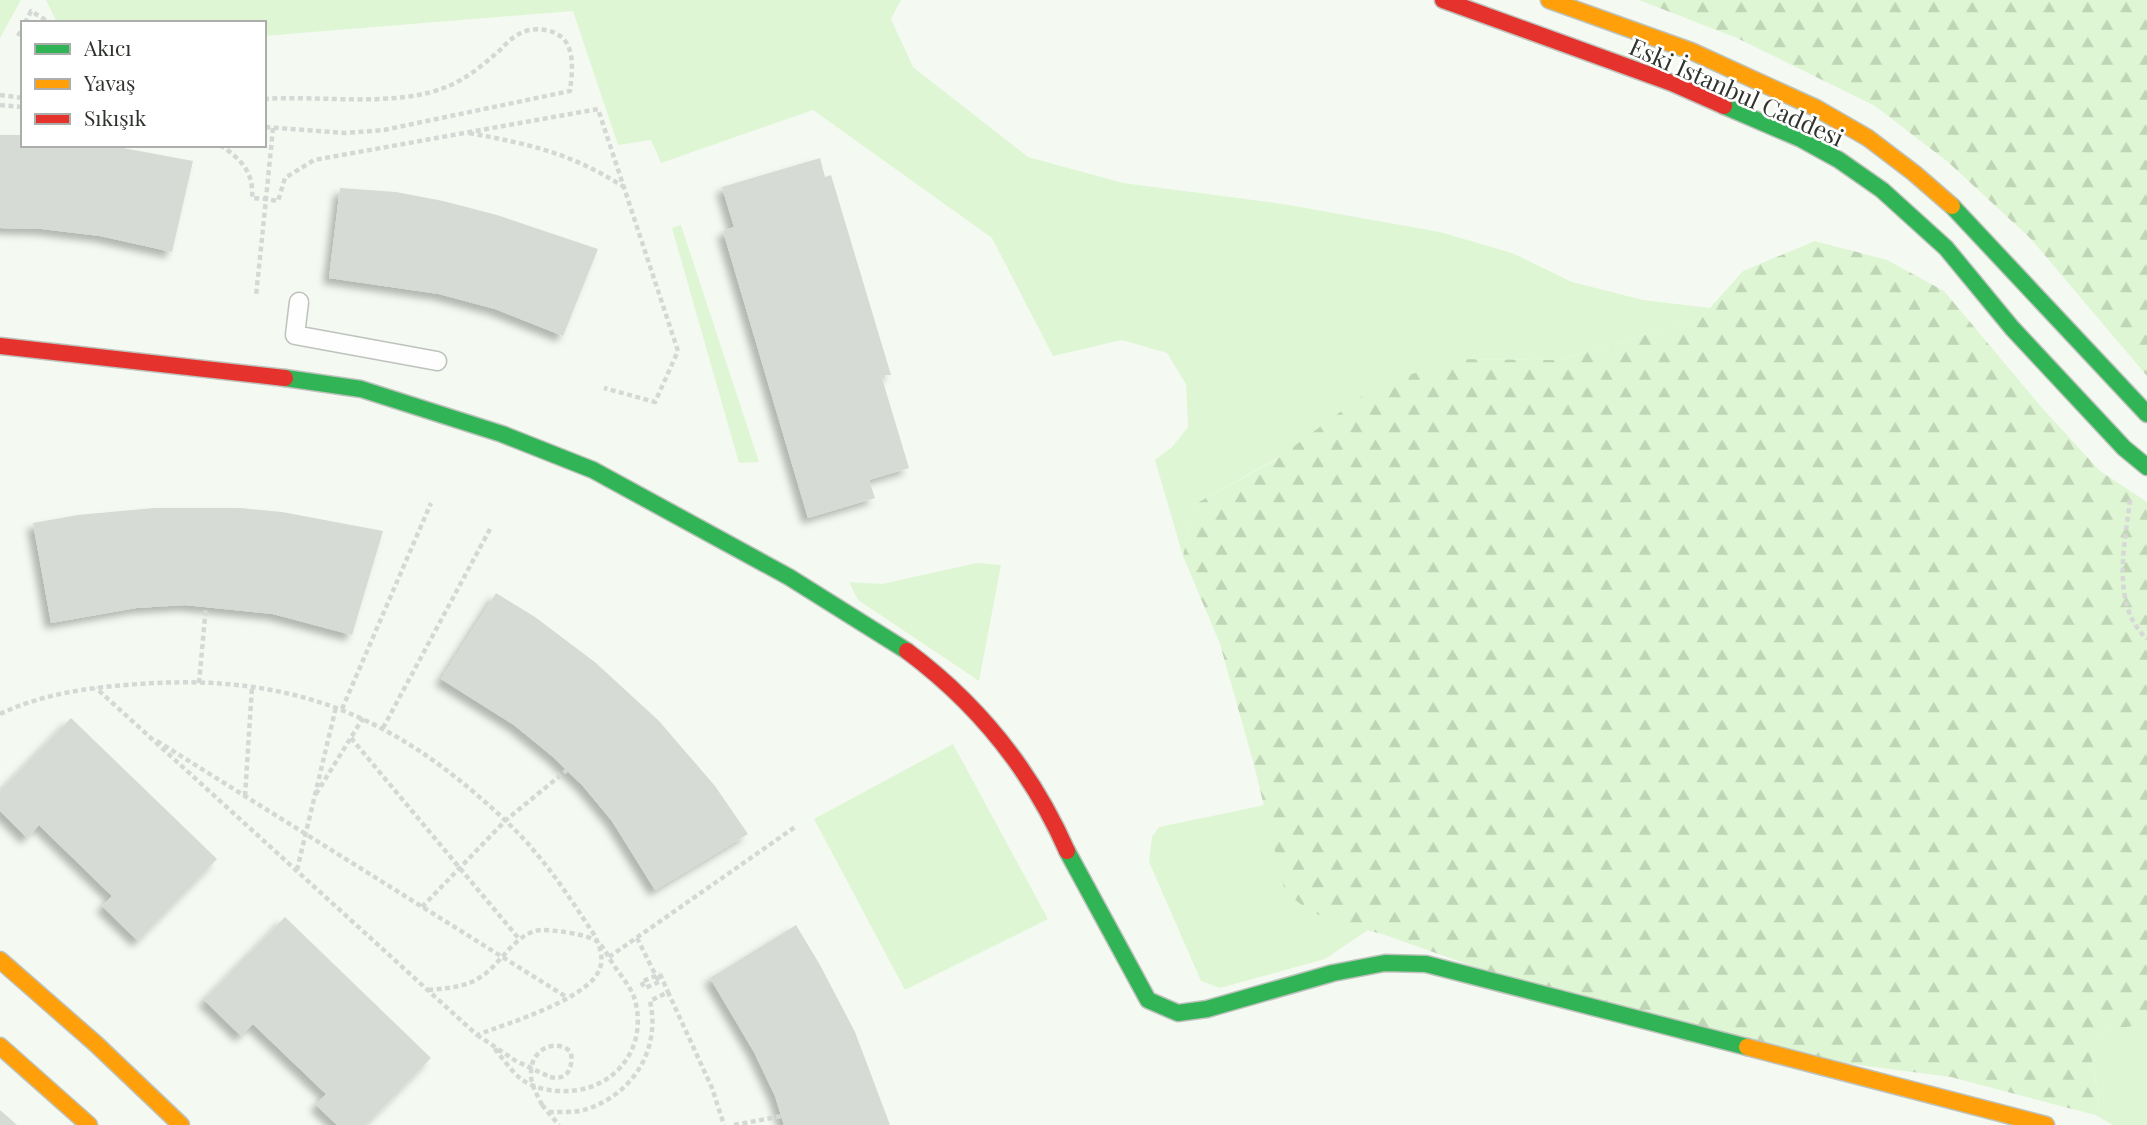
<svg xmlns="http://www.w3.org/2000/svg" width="2147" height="1125" font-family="'Playfair Display',serif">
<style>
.grass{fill:#dff6d4}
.forest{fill:url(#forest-firs)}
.building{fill:#d6dbd5;filter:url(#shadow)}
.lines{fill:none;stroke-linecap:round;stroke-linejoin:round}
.lane-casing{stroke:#bec2bc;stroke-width:21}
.fast-casing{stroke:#bec2bc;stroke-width:19}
.slow-casing{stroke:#bec2bc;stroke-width:19}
.jam-casing{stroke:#bec2bc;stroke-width:19}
.path{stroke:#d6d8d5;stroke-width:4.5;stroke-dasharray:5 3.5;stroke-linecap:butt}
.lane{stroke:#fdfefd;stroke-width:18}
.fast{stroke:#30b455;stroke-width:16}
.slow{stroke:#ff9f0a;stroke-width:16}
.jam{stroke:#e5322d;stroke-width:16}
.path-bridge{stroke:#d6d8d5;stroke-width:4.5;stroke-dasharray:5 3.5;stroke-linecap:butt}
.labels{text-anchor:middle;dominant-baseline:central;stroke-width:5;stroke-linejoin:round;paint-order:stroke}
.street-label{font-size:24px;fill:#30342e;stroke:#fff}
</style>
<defs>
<pattern id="forest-firs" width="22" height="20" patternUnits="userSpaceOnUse" patternTransform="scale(1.75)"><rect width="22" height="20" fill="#dff6d4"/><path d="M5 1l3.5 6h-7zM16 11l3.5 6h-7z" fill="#c0d4b6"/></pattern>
<filter id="shadow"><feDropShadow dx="-6" dy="6" stdDeviation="3.5" flood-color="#0004"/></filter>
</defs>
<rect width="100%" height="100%" fill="#f4faf2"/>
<!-- grass -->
<path class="grass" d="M0,0h21l-21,38z
M46,0h855l-10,19 22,48 115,90 95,26 160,21 157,28 72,21 60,29 71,18 67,8 -9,10 -141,42 -104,-1 -261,145 -12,52 -28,-96 17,-13 16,-20 -2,-43 -19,-31 -45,-13 -69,16 -61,-118 -179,-128 -152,53 -10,-23 -33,5 -45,-134 -309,25v-13h-207z
M681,225l78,237 -20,1 -67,-235z
M977,563l24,2 -22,116 -121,-81 -9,-18 33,2z
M953,744l95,175 -143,71 -91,-171z
M1265,805l8,31 38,76 57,18 -43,29 -105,29 -19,-7 -52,-119 3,-25 7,-10z
M2140,1023l7,1v101h-34l-18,-10 4,-14 -8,-48 14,-23z"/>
<!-- forest -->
<path class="forest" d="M1639,0h508v376l-116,-137 -83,-77 -73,-56 -138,-68z
M1815,241l72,19 57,31 99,118 57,62 47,31v522l-42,6 -14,23 8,48 -4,14 -144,-38 -261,-34 -308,-109 -39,-10 -32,-12 -26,-20 -31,-127 -34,-121 -37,-88 12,-52 79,-43 100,-74 82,-28 104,1 141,-42 42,-47z"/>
<!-- building -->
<path class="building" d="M0,135h23v10h84l86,16 -21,91 -72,-16 -58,-7 -42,-1z
M820,158l5,19 6,-2 60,200h-10l28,93 -40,12 6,18 -67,20 -85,-287 11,-4 -12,-40z
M340,188l56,4 47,9 54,14 101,34 -35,87 -68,-27 -56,-15 -110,-16z
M154,508h86l42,4 101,19 -31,104 -79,-21 -88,-9 -49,3 -85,15 -18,-100 45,-8z
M496,593l39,24 61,46 63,58 56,65 33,48 -93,56 -43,-69 -29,-35 -31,-30 -38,-31 -73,-46z
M71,718l146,141 -79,82 -36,-35 10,-10 -73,-71 -12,13 -27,-27v-20z
M285,917l146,141 -65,67h-29l-21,-20 10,-11 -73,-70 -12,12 -37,-36z
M796,925l24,40 35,67 35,93h-106l-9,-29 -21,-44 -44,-74z
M0,1110l17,15h-17z"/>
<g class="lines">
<!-- lane casing -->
<g class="lane-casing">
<path id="lane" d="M299,302l-4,33 142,26"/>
</g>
<!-- fast casing -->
<g class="fast-casing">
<path id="fast" d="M1724,106l77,33 38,21 43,30 64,58 66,80 112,120 23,19
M1952,206l195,208
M285,378l76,11 141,45 91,36 196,107 118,74
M1067,851l81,149 30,13 29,-4 126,-36 52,-10 41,1 321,83"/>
</g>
<!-- slow casing -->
<g class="slow-casing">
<path id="slow" d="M1549,0l142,51 125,57 52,30 46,35 38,33
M0,960l96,84 85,81
M0,1046l89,79
M1747,1047l299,78"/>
</g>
<!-- jam casing -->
<g class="jam-casing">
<path id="jam" d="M1443,0l229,83 52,23
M0,346l285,32
M907,651c71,53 124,118 160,200"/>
</g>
<!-- path -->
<path class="path" d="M25,23l6,-12 13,8 3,4
M18,36l5,-9
M0,95l23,3
M264,99c56,-4 131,9 182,-12 19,-7 37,-22 53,-36 6,-6 12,-13 20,-17 9,-6 26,-6 36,-1 22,10 17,39 15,58l-186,39 -39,3 -81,-6
M0,105l23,2
M273,128l-7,71 12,2 7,-23 29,-18 284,-51 80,242 -23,51 -51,-14
M469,133c60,11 102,20 155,54
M220,145c21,14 34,27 32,53l14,1 -10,97
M2130,500c-5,44 -20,105 17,139
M199,683l7,-77
M342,709l89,-206
M0,714c48,-23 102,-28 155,-31 129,-6 223,27 321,111 23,20 45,40 64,64 20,24 37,51 55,78 4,9 9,21 5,32 -10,31 -92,55 -123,67l-381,-347
M383,728l107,-199
M351,738l169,202
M157,741l411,257
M316,794l47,-76
M245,796l7,-109
M297,870l39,-163
M422,907l84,-87 61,-50
M637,938l22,44
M609,957l186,-130
M660,974l8,18
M428,990c18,-2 35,-2 51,-12 21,-12 36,-46 62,-48 13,0 47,4 57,12 6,5 11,16 15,22 8,12 18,23 22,36 13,48 -20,90 -68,91 -15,1 -34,-3 -46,-12 -10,-8 -19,-22 -28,-32
M477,1035l39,26 34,16
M542,1105l17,20
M549,1112c12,0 27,1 38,-3 46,-15 74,-60 63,-108l18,-9 44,96 12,37
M734,1125l48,-9"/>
<!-- lane -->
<use href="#lane" class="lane"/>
<!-- fast -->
<use href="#fast" class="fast"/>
<!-- slow -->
<use href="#slow" class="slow"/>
<!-- jam -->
<use href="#jam" class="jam"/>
<!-- path-bridge -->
<path class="path-bridge" d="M659,982l-14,6 -4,-6 19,-8
M542,1105c-5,-11 -12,-21 -11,-33 0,-21 23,-35 40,-20 2,16 -3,29 -21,25"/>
</g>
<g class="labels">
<!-- street labels -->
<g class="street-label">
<text transform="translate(1737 91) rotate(24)">Eski İstanbul Caddesi</text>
</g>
</g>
<!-- legend -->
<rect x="21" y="21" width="245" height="126" fill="#ffffff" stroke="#acaeab" stroke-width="2"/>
<rect x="35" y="44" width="35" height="10" fill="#30b455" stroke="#acaeab" stroke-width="2"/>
<text x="84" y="56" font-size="21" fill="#30342e">Akıcı</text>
<rect x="35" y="79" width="35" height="10" fill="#ff9f0a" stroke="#acaeab" stroke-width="2"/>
<text x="84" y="91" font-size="21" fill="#30342e">Yavaş</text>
<rect x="35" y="114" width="35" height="10" fill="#e5322d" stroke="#acaeab" stroke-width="2"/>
<text x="84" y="126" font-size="21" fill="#30342e">Sıkışık</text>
</svg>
